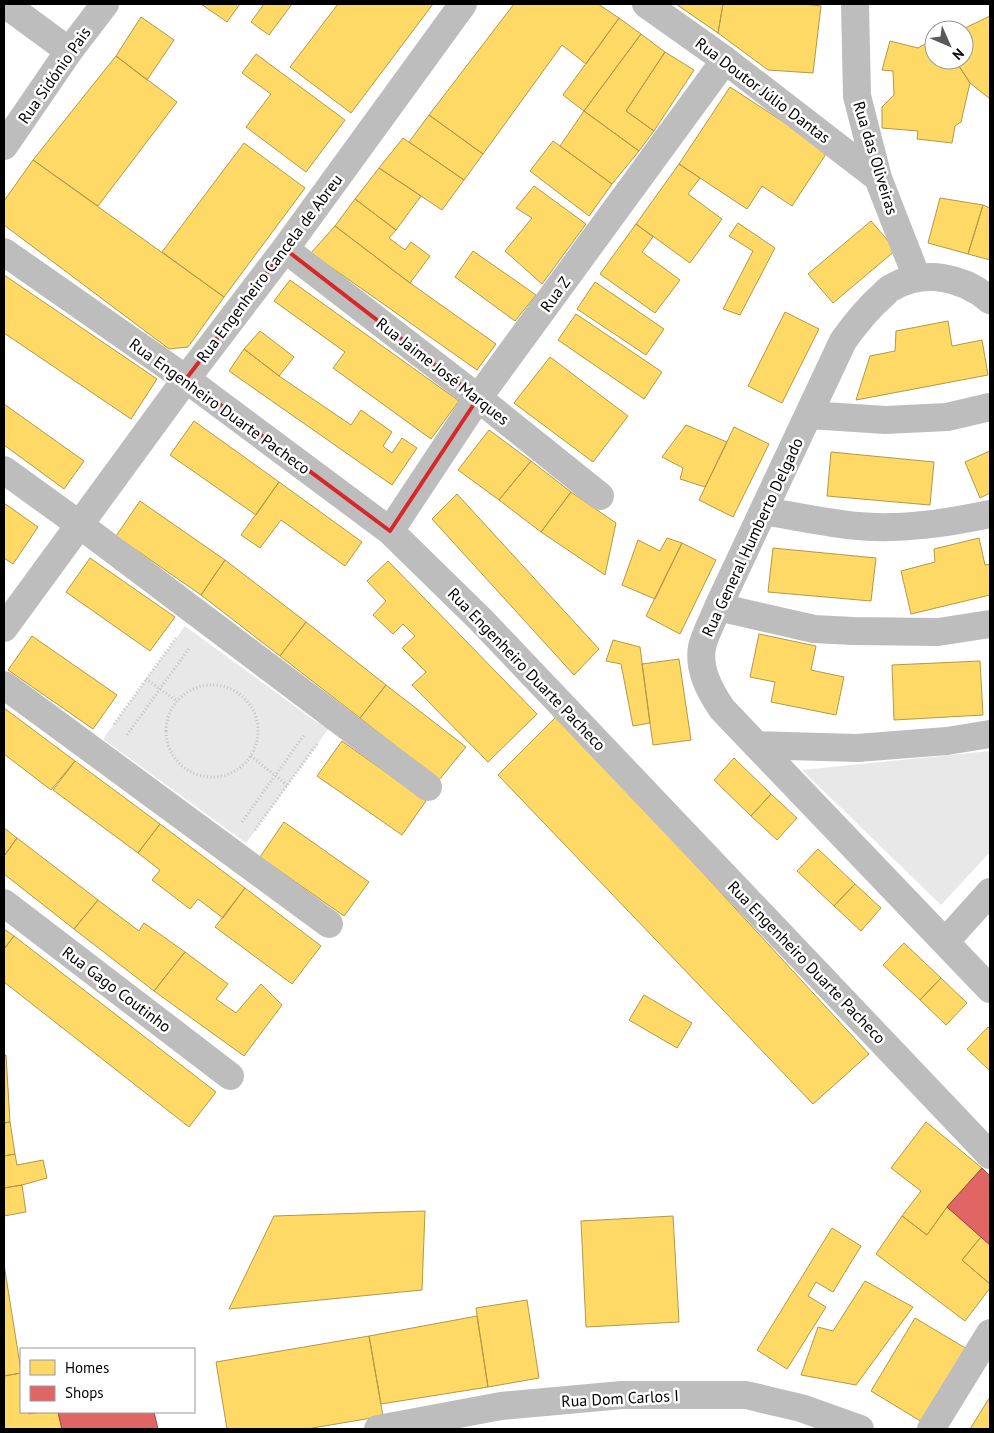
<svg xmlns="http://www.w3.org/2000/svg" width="994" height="1433" font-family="'PT Sans',sans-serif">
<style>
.green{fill:#e8e8e8}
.homes{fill:#ffd966;stroke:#b29847}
.shops{fill:#e06666;stroke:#9d4747}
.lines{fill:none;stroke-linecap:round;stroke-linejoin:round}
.path{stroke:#c2c2c2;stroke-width:3;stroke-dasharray:1 2.5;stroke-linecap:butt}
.minor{stroke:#bdbdbd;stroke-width:28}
.marked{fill:none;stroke:#d62828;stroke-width:4;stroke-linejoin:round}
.labels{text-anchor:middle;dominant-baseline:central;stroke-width:5;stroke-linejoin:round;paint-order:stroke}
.street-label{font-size:16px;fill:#000;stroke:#fff}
</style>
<rect width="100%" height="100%" fill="#fff"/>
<!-- green -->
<path class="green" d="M185,626l130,95 14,7 -83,115 -143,-104z
M990,751v101l-49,53 -139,-135z"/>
<!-- homes -->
<path class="homes" d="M201,4h39l-13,18z
M264,4h28l-23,31 -18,-13z
M338,4h95l-82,109 -61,-46z
M514,4h84l21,14 -33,46 -24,-19 -79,109 -54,-39z
M676,4h47l-5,29z
M723,4h80l18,2 -8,67 -45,-3 -50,-37z
M990,16v83l-20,-16 -15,-23h9v-30h-19l7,-8 11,7z
M141,17l33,23 -27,40 -31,-24z
M619,18l22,16 -57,77 -21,-16z
M641,34l24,18 -39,59 28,20 -15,20 -55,-40z
M934,39v21h21l15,23 -9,39 -6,4 -3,17 -35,-4 1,-8 -36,-3v-21l12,-12 -1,-24 -11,-1 8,-29 28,7z
M665,52l29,18 -40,61 -28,-20z
M256,54l89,66 -39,52 -60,-45 25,-33 -29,-21z
M116,56l61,46 -79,104 -65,-46z
M730,87l98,64 -36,55 -30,-20 -15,23 -68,-45z
M584,111l55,40 -27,33 -52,-38z
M429,115l54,39 -19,26 -55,-38z
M403,138l61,42 -22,30 -63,-42z
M553,141l59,43 -23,32 -59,-45z
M244,143l61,45 -81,109 -62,-45z
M33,160l191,137 -36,50 -19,2 -165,-124v-24z
M679,164l21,14 -12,16 34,25 -32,44 -54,-39z
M379,168l42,28 -25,34 -41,-31z
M534,186l52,38 -44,60 -37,-33 27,-33 -16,-10z
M940,198l43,7 -15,49 -40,-11z
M355,199l41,31 -7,8 16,12 6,-8 19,14 -20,27 -75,-57z
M983,205l7,3v52l-22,-6z
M871,221l25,29 -63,53 -25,-29z
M738,223l37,25 -35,67 -17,-6 30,-58 -24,-15z
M636,224l17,13 -11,15 38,28 -25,33 -55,-39z
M335,226l75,57 86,61 -19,26 -166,-117z
M473,251l63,44 -21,26 -60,-44z
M4,275l153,104 -26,40 -127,-86z
M290,280l169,121 -28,38 -98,-71 12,-16 -71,-51z
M595,282l69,47 -18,26 -69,-46z
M785,312l34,17 -37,74 -34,-17z
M576,314l86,58 -18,27 -86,-59z
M948,321l4,25 30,-6 6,35 -132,25 14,-44 25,-5 1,-20z
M260,331l34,26 -15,19 -35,-27z
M244,349l35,27 72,49 10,-15 31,22 -9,14 9,7 10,-15 15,10 -25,37 -163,-114z
M550,357l78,59 -35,46 -79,-59z
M4,404l80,57 -20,28 -60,-44z
M194,421l85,61 -23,33 -86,-60z
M686,425l41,17 -22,45 -25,-8 3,-11 -21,-11z
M734,427l35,17 -36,73 -34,-17z
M489,430l42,31 -32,39 -41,-30z
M990,451v42l-10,5 -15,-36z
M831,452l103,10 -4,43 -103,-9z
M531,461l40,31 -30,40 -42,-32z
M279,482l83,60 -17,24 -64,-46 -21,28 -19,-13z
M571,492l45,31 -11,52 -64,-43z
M457,494l142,155 -25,26 -142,-156z
M140,501l85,59 -24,35 -85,-59z
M4,503l34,24 -25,37 -9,-6z
M667,538l15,5 -27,56 -33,-14 16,-45 22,11z
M979,538l6,27 5,-1v31l-79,19 -10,-43 34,-9 -1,-13z
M682,543l34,17 -36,74 -34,-18z
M773,548l103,10 -5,43 -103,-9z
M90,558l85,59 -25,34 -84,-59z
M225,560l81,62 -26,34 -79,-61z
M388,561l149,153 -49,48 -76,-77 14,-13 -24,-24 13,-12 -12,-12 -10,10 -20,-19 13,-14 -19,-20z
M306,622l80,63 -26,33 -80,-62z
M759,634l57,12 -5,24 33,7 -8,38 -65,-13 4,-20 -25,-5z
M32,636l85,59 -24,34 -85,-59z
M613,640l27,7 10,76 -17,3 -12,-62 -15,-3z
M679,659l12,81 -38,5 -11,-81z
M980,661l3,54 -89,5 -2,-55z
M386,685l80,62 -27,33 -79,-62z
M4,708l71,53 -24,29 -47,-36z
M558,715l311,339 -56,50 -315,-329z
M342,741l84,60 -24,34 -85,-59z
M734,758l37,36 -20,22 -37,-36z
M75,761l85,63 -22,29 -85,-63z
M771,794l26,24 -20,22 -26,-24z
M284,822l85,60 -25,34 -84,-59z
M160,824l85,64 -22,30 -25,-19 -8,10 -38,-29 8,-10 -22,-17z
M4,828l13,10 -13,18z
M17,838l81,62 -24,29 -70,-55v-18z
M818,849l37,35 -21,22 -37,-35z
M855,884l26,24 -20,23 -27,-25z
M245,888l76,58 -29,38 -77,-57z
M98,900l41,31 5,-8 41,29 -31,39 -80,-62z
M4,929l10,7 -10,13z
M14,936l202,156 -27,35 -185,-145v-33z
M904,943l37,35 -21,22 -37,-35z
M185,952l43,32 -12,15 20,14 25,-29 21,21 -38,51 -90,-65z
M941,978l26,25 -21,22 -26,-25z
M644,995l48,28 -15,25 -48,-28z
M988,1027l2,2v42l-23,-22z
M6,1055l4,67 -6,1v-67z
M10,1122l5,32 -11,2v-33z
M926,1122l56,46 -35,39 -20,28 -25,-19 19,-25 -30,-23z
M15,1154l2,11 26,-5 4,18 -25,7 -18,3v-32z
M22,1185l4,27 -22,4v-28z
M947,1207l34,30 -19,23 28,24v4l-25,33 -89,-67 26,-38 25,19z
M425,1211l-3,79 -193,19 45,-93z
M673,1216l6,106 -93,5 -5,-106z
M832,1228l29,18 -28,46 -17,-10 -8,14 18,11 -39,62 -30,-19z
M981,1237l9,8v39l-28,-24z
M4,1264l17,107v2l-17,3z
M865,1281l48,26 -57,78 -55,-10 17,-48 15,4z
M527,1300l12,78 -51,9 -12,-79z
M477,1316l11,71 -107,17 -12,-68z
M915,1318l52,31 -45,73 -51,-31z
M369,1336l14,80 -76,13h-80l-11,-67z
M21,1373v39h8v2l12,-2h17l4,17h-58v-53z
M990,1397v32h-20z"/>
<!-- shops -->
<path class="shops" d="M982,1168l8,8v69l-43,-38z
M58,1412h96l4,17h-96z"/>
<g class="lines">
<!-- path -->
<path class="path" d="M146,679l31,22
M166 731a46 46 0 1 1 92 0a46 46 0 1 1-92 0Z
M114,724l62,-86
M127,735l63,-88
M251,756l36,29
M242,822l62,-87
M255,830l62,-86"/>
<!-- minor -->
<path class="minor" d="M5,4l64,47
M646,4l79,56 153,118
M855,4l2,92 21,82 39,100
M4,146l65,-95 36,-47
M285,249l193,149 122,98
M4,252l182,127 204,152 91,89 509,535
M990,300c-27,-23 -65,-31 -97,-13 -4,1 -7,5 -9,7 -16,14 -29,30 -41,47l-125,266c-5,13 -13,27 -16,40 -4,23 8,44 20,62l268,280
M809,415l76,5 62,-3 43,-10
M4,470l76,55 348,262
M763,511c32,5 63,12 95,15 44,4 89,-3 132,-12
M390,531l88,-133 247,-338
M718,607l96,22 39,2 85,1 52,-8
M4,628l182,-249 99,-130 178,-245
M4,685l325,239
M756,745l101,3 90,-7 43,-7
M4,903l226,173
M945,942l45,-50
M378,1429l123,-23 121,-11h124l55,13 59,21
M931,1429l59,-96"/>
</g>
<!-- marked area -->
<path class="marked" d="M285,249l193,149 -88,133 -204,-152z"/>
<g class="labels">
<!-- street labels -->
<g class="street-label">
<text transform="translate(54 75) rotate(-55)">Rua Sidónio Pais</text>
<text transform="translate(763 90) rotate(37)">Rua Doutor Júlio Dantas</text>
<text transform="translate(876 158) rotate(73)">Rua das Oliveiras</text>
<text transform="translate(269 268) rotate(-53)">Rua Engenheiro Cancela de Abreu</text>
<text transform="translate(555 294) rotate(-54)">Rua Z</text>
<text transform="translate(443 371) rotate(38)">Rua Jaime José Marques</text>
<text transform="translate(220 406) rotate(36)">Rua Engenheiro Duarte Pacheco</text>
<text transform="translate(752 537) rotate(-65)">Rua General Humberto Delgado</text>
<text transform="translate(527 669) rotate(46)">Rua Engenheiro Duarte Pacheco</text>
<text transform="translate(807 962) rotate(46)">Rua Engenheiro Duarte Pacheco</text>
<text transform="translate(117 989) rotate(37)">Rua Gago Coutinho</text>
<text transform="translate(620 1398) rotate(-3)">Rua Dom Carlos I</text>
</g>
</g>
<!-- border -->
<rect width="994" height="1433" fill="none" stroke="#000000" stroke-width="10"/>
<!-- legend -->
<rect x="20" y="1348" width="175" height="65" fill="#ffffff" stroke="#999999"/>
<rect x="30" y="1360" width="25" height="15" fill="#ffd966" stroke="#999999"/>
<text x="65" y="1373" font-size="15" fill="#000000">Homes</text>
<rect x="30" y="1386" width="25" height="15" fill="#e06666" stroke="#999999"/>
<text x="65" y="1398" font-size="15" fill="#000000">Shops</text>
<!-- north arrow -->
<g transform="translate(949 45) rotate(135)"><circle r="24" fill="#ffffff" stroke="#999999"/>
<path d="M0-4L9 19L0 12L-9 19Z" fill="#595959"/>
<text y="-8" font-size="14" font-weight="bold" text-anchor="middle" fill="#000000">N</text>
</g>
</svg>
